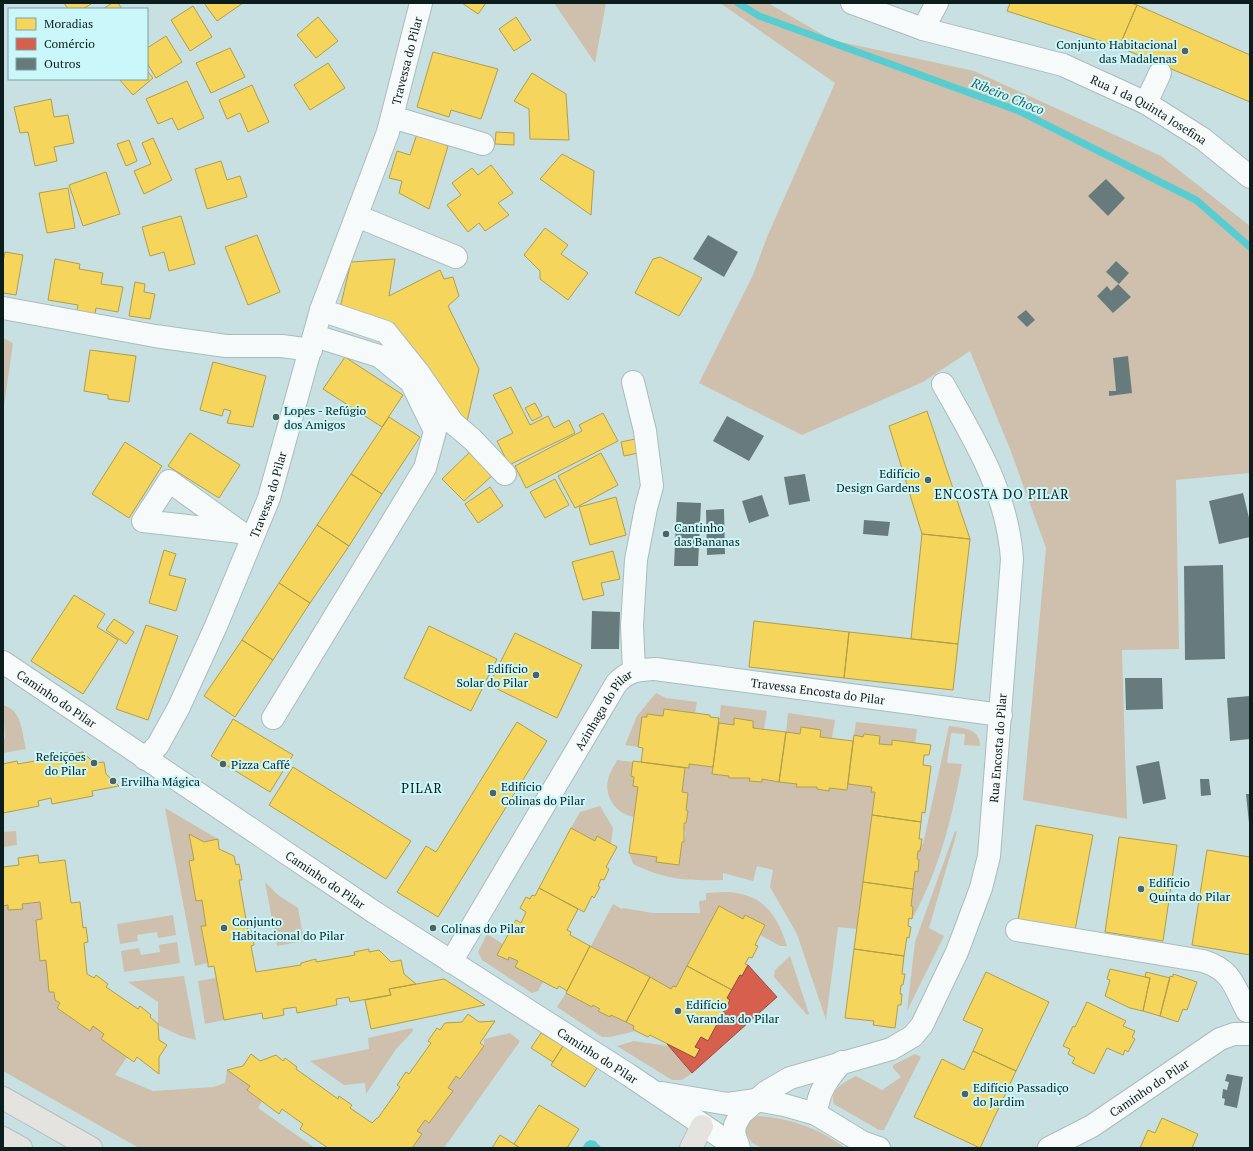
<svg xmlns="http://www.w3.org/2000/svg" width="1253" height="1151" font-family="'PT Serif',serif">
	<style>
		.green { fill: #cec0ad }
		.water { fill: #57ccd1 }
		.homes { fill: #f6d55c; stroke: #b09e49 }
		.shops { fill: #d6604d; stroke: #994c3f }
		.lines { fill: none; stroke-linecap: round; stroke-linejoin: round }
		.stream { stroke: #57ccd1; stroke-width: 7 }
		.building { fill: #677b7d }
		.minor-casing { stroke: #a9bcbd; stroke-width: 24 }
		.major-casing { stroke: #b2bebf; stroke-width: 24 }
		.minor { stroke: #f7fafb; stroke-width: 22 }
		.major { stroke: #e4e3df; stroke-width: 22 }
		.poi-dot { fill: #4e6163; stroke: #caf7f9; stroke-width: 1.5 }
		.labels { text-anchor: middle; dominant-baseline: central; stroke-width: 4; stroke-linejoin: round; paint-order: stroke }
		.poi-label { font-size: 12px; fill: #0c1d1e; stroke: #caf7f9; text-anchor: start }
		.street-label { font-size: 12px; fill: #0c1d1e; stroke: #caf7f9 }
		.water-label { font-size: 13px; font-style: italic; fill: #276164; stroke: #caf7f9 }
		.neighbourhood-label { font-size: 13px; letter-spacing: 1px; fill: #0c1d1e; stroke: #caf7f9 }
	</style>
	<rect width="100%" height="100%" fill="#c8e0e2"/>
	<path class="green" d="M 554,3 L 606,3 L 595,63 Z
		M 720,3 L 768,3 L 832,40 L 974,71 L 1161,156 L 1250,226 L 1250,473 L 1176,480 L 1179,649 L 1122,650 L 1127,819 L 1023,800 L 1046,548 L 1010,449 L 970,351 L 923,382 L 802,435 L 699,383 L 753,275 L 767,237 L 835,83 Z
		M 3,338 L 13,343 L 3,413 Z
		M 656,693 L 666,698 L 697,702 L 695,713 L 664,709 L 663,716 L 647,714 L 647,717 L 642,717 L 638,747 L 625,745 L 637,716 Z
		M 3,705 C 22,710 22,732 26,749 L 3,753 L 3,739 L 5,738 Z
		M 721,705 L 767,711 L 764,729 L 753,728 L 753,721 L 734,719 L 734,725 L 719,723 Z
		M 788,713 L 835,720 L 832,738 L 820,737 L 821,730 L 801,727 L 800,734 L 786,732 Z
		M 856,722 L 917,729 L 915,743 L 892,740 L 892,745 L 879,744 L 880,736 L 864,734 L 863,737 L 854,735 Z
		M 949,726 C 963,728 980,728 980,746 L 964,745 L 965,734 L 951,733 L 947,763 L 962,764 C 952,818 939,871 912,919 L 913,907 L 911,906 L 915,871 L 918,872 L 919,860 L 917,859 L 918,851 L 920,851 L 921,844 L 923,844 Z
		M 617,760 L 633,762 L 631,776 L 634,777 L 633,786 L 638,787 L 634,817 C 617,814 604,798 608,780 C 609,773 614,767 617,760 Z
		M 689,764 L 713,767 L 712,774 L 729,776 L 729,778 L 750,778 L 750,781 L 762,782 L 762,779 L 797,784 L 797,787 L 817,787 L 817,789 L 829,791 L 829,788 L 846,790 L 848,784 L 872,787 L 871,791 L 875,792 L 857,929 L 838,927 L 826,1020 L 797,934 L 770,887 L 773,870 L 757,866 L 753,881 L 723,873 L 723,880 C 687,881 666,880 633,864 L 629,853 L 657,857 L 656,862 L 682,842 L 684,842 L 686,832 L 683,831 L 688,811 L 686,810 L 688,793 L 682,792 L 685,768 L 689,768 Z
		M 600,806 L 613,828 L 611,844 L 598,837 L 595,841 L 571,828 L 580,812 Z
		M 165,808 L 218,839 L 204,842 L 190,835 L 194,860 L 189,861 L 196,901 L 202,900 L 206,926 L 201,927 L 208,963 L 195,966 Z
		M 16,831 L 17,845 L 3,847 L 3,832 Z
		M 955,831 L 957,832 L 929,928 L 944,936 L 907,1011 L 915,942 Z
		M 265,882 L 278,895 L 298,908 L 304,941 L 277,946 Z
		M 724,892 C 762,893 776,912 787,946 L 780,946 L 760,935 L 765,925 L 745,915 L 743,919 L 719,907 L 676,987 L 673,986 L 671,989 L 591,946 L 613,904 L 622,909 L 623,908 L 653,913 L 700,913 L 699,901 L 706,900 L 706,893 Z
		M 40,902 L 42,919 L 36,920 L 40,960 L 46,960 L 55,1000 L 60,1003 L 57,1008 L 90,1031 L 93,1026 L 104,1034 L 101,1039 L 127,1057 L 115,1075 L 153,1091 L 213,1087 L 225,1083 L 227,1070 L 250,1086 L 247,1090 L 262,1101 L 258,1108 L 315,1148 L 139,1148 L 3,1071 L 3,906 L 8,905 L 9,910 L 23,909 L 22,904 Z
		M 173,915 L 176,935 L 158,938 L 157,932 L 137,935 L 138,941 L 120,944 L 117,924 Z
		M 487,934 L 503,944 L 498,955 L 507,960 L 509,957 L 518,961 L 515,967 L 543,982 L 538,991 L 532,993 L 482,960 L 478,952 Z
		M 177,942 L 180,963 L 124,972 L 121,951 L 139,948 L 141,955 L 160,952 L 159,945 Z
		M 790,956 L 809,1014 L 807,1015 L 774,977 L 775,970 Z
		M 184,976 L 196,1040 L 181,1036 L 158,1025 L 158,1002 L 128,982 Z
		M 216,978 L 224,1020 L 205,1024 L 198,981 Z
		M 566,993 L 592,1007 L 593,1005 L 600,1009 L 599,1011 L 610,1017 L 611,1015 L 634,1026 L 636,1031 L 610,1037 L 602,1037 L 557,1007 Z
		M 412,1028 L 413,1031 L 396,1049 L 366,1094 L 365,1083 L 344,1085 L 310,1061 L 369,1049 L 368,1038 Z
		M 510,1033 L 520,1041 L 444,1148 L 412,1148 L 421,1134 L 417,1131 L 425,1120 L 429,1123 L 453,1091 L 448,1088 L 456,1076 L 461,1079 L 484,1046 L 484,1039 Z
		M 634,1041 L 668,1046 L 692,1073 L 682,1080 L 672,1080 L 617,1046 Z
		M 915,1054 L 921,1057 L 884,1130 L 879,1130 L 834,1104 C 829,1089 845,1082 856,1076 L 882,1090 L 901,1077 L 893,1068 L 893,1065 Z
		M 759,1116 C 790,1118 821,1129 845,1148 L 762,1148 L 752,1143 L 746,1133 C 746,1124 750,1118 759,1116 Z"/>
	<path class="water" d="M 590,1140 L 595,1141 L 602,1148 L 582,1148 L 586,1142 Z"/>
	<path class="homes" d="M 64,3 L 91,3 L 91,4 L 83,9 L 68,9 Z
		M 112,3 L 118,3 L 122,9 L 103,9 Z
		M 204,3 L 243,3 L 217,21 Z
		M 462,3 L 486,3 L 478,14 Z
		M 1010,3 L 1131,3 L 1137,5 L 1119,47 L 1007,11 Z
		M 1137,5 L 1250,55 L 1250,102 L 1119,47 Z
		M 193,6 L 212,37 L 190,51 L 171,20 Z
		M 318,17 L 338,41 L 316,58 L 297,35 Z
		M 516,17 L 531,40 L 514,51 L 499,29 Z
		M 166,36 L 182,62 L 156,78 L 147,63 L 147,48 Z
		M 230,48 L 245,77 L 211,93 L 196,63 Z
		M 433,52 L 498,69 L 481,119 L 451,110 L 449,117 L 417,107 Z
		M 328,63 L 345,88 L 310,110 L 294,85 Z
		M 147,71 L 153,78 L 133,95 L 119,79 L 147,79 Z
		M 532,73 L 566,94 L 569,140 L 530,139 L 529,109 L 514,101 Z
		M 187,81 L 204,118 L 178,130 L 172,118 L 158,124 L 146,99 Z
		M 252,85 L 269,122 L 248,132 L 240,113 L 227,119 L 219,100 Z
		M 51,99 L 54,117 L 68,115 L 74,143 L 54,147 L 57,161 L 35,166 L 28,132 L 20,133 L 14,107 Z
		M 496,132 L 514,133 L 514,145 L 495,144 Z
		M 417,134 L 448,146 L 429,209 L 399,193 L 402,181 L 389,178 L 397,151 L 410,155 Z
		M 153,138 L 172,180 L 144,194 L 134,171 L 151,164 L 142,143 Z
		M 129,140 L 137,161 L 126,166 L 117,144 Z
		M 562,154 L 594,171 L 591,215 L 540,179 Z
		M 221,161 L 227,180 L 240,176 L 247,197 L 207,209 L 195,169 Z
		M 491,165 L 513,193 L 498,203 L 509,215 L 485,231 L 479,223 L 468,232 L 447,205 L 461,195 L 452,183 L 472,168 L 478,175 Z
		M 106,172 L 120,214 L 83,226 L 69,185 Z
		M 68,188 L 75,228 L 47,233 L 39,193 Z
		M 181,216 L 195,264 L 169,271 L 164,252 L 150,256 L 142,227 Z
		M 545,228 L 568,245 L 561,254 L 588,273 L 568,300 L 540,279 L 540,271 L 524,255 Z
		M 257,235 L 280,292 L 248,305 L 225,247 Z
		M 5,252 L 23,255 L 16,295 L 3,293 L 3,257 L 4,258 Z
		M 660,257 L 702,278 L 679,316 L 635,293 L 653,259 Z
		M 55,259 L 80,264 L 79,269 L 103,273 L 101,284 L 123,287 L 118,312 L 96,308 L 94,319 L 76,316 L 78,305 L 48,300 Z
		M 395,259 L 389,296 L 440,270 L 444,279 L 453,277 L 459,296 L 448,306 L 479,369 L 466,426 L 389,323 L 340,308 L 351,262 Z
		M 135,282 L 145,284 L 144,292 L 155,294 L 150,319 L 129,316 Z
		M 90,350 L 136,356 L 129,402 L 108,399 L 108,395 L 84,391 Z
		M 345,357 L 403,395 L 382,427 L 323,389 Z
		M 213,362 L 266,376 L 253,427 L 227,423 L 231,411 L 224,409 L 222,416 L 200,410 Z
		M 511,387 L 530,425 L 548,416 L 554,428 L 569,420 L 575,433 L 509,465 L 497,441 L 513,433 L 493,395 Z
		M 535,403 L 542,416 L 532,421 L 525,408 Z
		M 927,411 L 970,539 L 922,534 L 889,426 Z
		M 603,413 L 618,441 L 526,488 L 515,466 L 582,431 L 579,425 Z
		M 389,417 L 420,437 L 382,494 L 351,474 Z
		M 190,433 L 240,465 L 219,498 L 168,466 Z
		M 635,439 L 638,453 L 624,456 L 621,442 Z
		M 125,442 L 162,466 L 129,518 L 92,494 Z
		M 472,450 L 494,474 L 464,501 L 442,479 Z
		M 601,453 L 618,485 L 575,508 L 558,476 Z
		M 351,474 L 382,494 L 349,546 L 317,525 Z
		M 555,479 L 569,505 L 545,518 L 530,492 Z
		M 490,487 L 503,506 L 478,523 L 465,504 Z
		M 616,497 L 626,535 L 590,545 L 579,507 Z
		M 317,525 L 349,546 L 310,603 L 279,583 Z
		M 922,534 L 970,539 L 958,644 L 911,639 Z
		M 164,550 L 176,554 L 169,575 L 186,579 L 176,611 L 149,603 Z
		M 613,551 L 620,579 L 601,583 L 604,595 L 583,600 L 572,562 Z
		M 279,583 L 310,603 L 273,660 L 242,640 Z
		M 74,595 L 105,614 L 97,627 L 118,640 L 83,694 L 31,661 Z
		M 114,619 L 134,632 L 126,644 L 106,630 Z
		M 754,621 L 849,632 L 844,678 L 749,667 Z
		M 146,625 L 178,636 L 148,720 L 116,709 Z
		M 429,626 L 497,659 L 471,711 L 404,678 Z
		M 849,632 L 958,644 L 953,690 L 844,678 Z
		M 515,633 L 582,665 L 557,718 L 489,685 Z
		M 242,640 L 273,660 L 235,717 L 204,696 Z
		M 664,709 L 710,715 L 710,717 L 719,718 L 713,767 L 689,764 L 689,768 L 641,762 L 643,748 L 638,747 L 642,717 L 647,717 L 647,714 L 663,716 Z
		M 734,718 L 753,721 L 753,728 L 786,732 L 779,782 L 762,779 L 762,782 L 749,781 L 750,778 L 729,778 L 729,776 L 712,774 L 719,723 L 734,725 Z
		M 233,719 L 293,755 L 270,792 L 211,756 Z
		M 517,722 L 547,741 L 438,917 L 397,892 L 426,846 L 436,852 Z
		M 801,727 L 821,730 L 820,737 L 853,741 L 847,790 L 829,788 L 829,791 L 817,789 L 817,787 L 796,787 L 797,784 L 779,782 L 786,732 L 800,734 Z
		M 864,734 L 880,736 L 879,744 L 892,745 L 892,740 L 931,745 L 929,755 L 924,755 L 923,765 L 931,766 L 925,813 L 922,812 L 921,822 L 872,815 L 875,792 L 871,792 L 872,787 L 848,784 L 854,735 L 863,737 Z
		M 71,752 L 72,754 L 83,752 L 94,763 L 104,762 L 106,774 L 119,786 L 92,791 L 93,796 L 52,804 L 51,798 L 38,801 L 39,806 L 3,813 L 3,764 L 17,761 L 18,764 L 57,757 L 56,754 Z
		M 633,761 L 685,768 L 682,792 L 688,793 L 686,810 L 688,811 L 686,823 L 684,823 L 684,842 L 682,842 L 679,865 L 656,862 L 657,857 L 629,853 L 638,787 L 633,786 L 634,777 L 631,776 Z
		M 293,767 L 411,841 L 386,879 L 269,805 Z
		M 872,815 L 921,822 L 919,839 L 922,839 L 920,851 L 918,851 L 917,859 L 919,860 L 918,872 L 915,871 L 913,889 L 863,882 Z
		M 1036,825 L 1093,835 L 1075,930 L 1018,920 Z
		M 571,828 L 595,841 L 597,836 L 617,847 L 606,867 L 609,869 L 604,880 L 601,879 L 598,886 L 600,887 L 594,898 L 592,896 L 584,912 L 539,888 Z
		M 189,834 L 204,842 L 218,839 L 219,849 L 234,856 L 236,865 L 239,864 L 242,880 L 239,880 L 248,931 L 251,930 L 254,945 L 251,946 L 256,972 L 301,965 L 301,963 L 316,959 L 316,962 L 355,955 L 354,952 L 369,949 L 369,952 L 379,950 L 391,962 L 401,960 L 404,974 L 416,984 L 389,989 L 391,995 L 350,1002 L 349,997 L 336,999 L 337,1005 L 297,1013 L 296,1007 L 283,1009 L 284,1015 L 263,1019 L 262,1013 L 224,1020 L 214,966 L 208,967 L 208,963 L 201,926 L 206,926 L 202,900 L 196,901 L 189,861 L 194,860 Z
		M 1119,837 L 1177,845 L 1163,941 L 1105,932 Z
		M 1207,850 L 1250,857 L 1250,955 L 1192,945 Z
		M 38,855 L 39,863 L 65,860 L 71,903 L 80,902 L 83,928 L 86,927 L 88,942 L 84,943 L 87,974 L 94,978 L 96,975 L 108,984 L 106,987 L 138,1009 L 140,1006 L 151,1015 L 150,1017 L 158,1024 L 159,1040 L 167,1045 L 159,1057 L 159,1074 L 137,1057 L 134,1062 L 101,1039 L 104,1034 L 93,1026 L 90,1031 L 57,1008 L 60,1003 L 55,1000 L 54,992 L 49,992 L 46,960 L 40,961 L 36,920 L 42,919 L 40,902 L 22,904 L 23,909 L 8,910 L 8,905 L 3,906 L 3,867 L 19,865 L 18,858 Z
		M 863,882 L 913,889 L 911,906 L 913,907 L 912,919 L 909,918 L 908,926 L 911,927 L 909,938 L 907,937 L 904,956 L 854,949 Z
		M 539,888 L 578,909 L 567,930 L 571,932 L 570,935 L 590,946 L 567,991 L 559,986 L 557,989 L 515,967 L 518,961 L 509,957 L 508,960 L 497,955 L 516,920 L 521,923 L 526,912 L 520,908 L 526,897 L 530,899 L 532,895 L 535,896 Z
		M 719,906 L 743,919 L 745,915 L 765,925 L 755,945 L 758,946 L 752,958 L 749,957 L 745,964 L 748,965 L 742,976 L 740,975 L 732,990 L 687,966 Z
		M 590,946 L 650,977 L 626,1022 L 611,1015 L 610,1017 L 598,1011 L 600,1009 L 593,1005 L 592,1007 L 566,993 Z
		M 854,949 L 904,956 L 902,974 L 905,974 L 903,985 L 901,985 L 900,994 L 902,994 L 901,1005 L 898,1005 L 895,1028 L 873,1025 L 874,1021 L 845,1018 Z
		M 687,966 L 732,990 L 727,998 L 730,1000 L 708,1041 L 701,1037 L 695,1047 L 700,1049 L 695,1058 L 650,1035 L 648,1037 L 636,1031 L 633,1029 L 634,1026 L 626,1022 L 650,977 L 671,989 L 673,986 L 676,987 Z
		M 1110,969 L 1150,978 L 1143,1011 L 1130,1008 L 1105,996 L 1110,980 L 1107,979 Z
		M 986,972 L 1049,1002 L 1016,1071 L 973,1051 L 983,1029 L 963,1020 Z
		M 1146,972 L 1170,978 L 1160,1016 L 1143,1011 L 1150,978 L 1145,977 Z
		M 1173,974 L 1197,982 L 1187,1010 L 1183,1009 L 1178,1022 L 1160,1016 L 1170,976 L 1173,977 Z
		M 444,979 L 485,1005 L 371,1029 L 365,1000 L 391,995 L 389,989 Z
		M 1087,1002 L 1126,1021 L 1123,1026 L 1135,1031 L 1132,1037 L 1135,1039 L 1128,1052 L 1125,1050 L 1123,1055 L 1107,1048 L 1094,1074 L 1072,1063 L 1075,1058 L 1068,1054 L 1070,1049 L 1063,1046 L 1073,1026 L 1075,1027 Z
		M 468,1014 L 479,1022 L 495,1021 L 480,1043 L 484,1046 L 460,1079 L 456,1076 L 448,1088 L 453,1091 L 429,1123 L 425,1120 L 417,1131 L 422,1134 L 412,1148 L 328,1148 L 300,1129 L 303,1124 L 282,1109 L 279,1114 L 247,1090 L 250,1086 L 227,1070 L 243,1066 L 251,1054 L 260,1061 L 276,1055 L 283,1061 L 285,1058 L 297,1067 L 296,1069 L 338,1099 L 339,1096 L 352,1105 L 350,1108 L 372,1123 L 377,1118 L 378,1118 L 400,1087 L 397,1085 L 406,1072 L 409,1074 L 431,1043 L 428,1041 L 437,1028 L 440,1030 L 445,1023 L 462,1022 Z
		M 541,1033 L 563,1046 L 553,1062 L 531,1048 Z
		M 563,1046 L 597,1068 L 585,1087 L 551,1065 Z
		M 973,1051 L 1016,1071 L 980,1148 L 914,1117 L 942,1059 L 964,1070 Z
		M 539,1105 L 579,1129 L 567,1148 L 520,1148 L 514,1144 Z
		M 1162,1118 L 1198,1134 L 1192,1148 L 1140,1148 L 1148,1130 L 1155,1133 Z
		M 500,1135 L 514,1144 L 520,1148 L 492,1148 Z"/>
	<path class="shops" d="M 748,965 L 777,997 L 692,1073 L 667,1044 L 695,1058 L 700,1049 L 695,1047 L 701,1037 L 708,1041 L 730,1000 L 727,998 L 740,975 L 742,976 Z"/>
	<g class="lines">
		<path class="stream" d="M 738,3 L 759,16 L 1019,111 L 1196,200 L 1250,247"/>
	</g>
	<path class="building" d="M 1106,179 L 1125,198 L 1108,216 L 1088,196 Z
		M 708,235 L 738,252 L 724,277 L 693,259 Z
		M 1116,261 L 1129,273 L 1119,284 L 1106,272 Z
		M 1118,284 L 1131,297 L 1113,313 L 1097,296 L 1107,286 L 1111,291 Z
		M 1026,310 L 1035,320 L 1027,327 L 1017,317 Z
		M 1128,356 L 1132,393 L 1109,396 L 1109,391 L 1116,391 L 1113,358 Z
		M 727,416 L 764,436 L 749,461 L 713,441 Z
		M 805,474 L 810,501 L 789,505 L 784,477 Z
		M 1243,493 L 1250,522 L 1250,537 L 1219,544 L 1209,501 Z
		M 762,495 L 769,516 L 749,523 L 742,501 Z
		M 677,502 L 701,503 L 698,566 L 674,566 Z
		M 724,509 L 725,554 L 707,555 L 706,510 Z
		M 864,520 L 890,522 L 888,536 L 863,534 Z
		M 1223,565 L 1225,659 L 1185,660 L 1184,566 Z
		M 592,611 L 620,612 L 619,649 L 591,649 Z
		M 1125,678 L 1162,678 L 1163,709 L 1126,710 Z
		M 1250,696 L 1250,739 L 1230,741 L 1227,698 Z
		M 1159,761 L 1166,799 L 1143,804 L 1136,766 Z
		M 1200,779 L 1209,779 L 1211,795 L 1201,796 Z
		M 1246,794 L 1250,794 L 1250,823 L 1249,823 Z
		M 1227,1074 L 1243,1077 L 1237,1108 L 1224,1105 L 1225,1099 L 1222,1098 L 1223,1089 L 1227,1090 L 1229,1082 L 1225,1081 Z"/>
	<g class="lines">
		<defs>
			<g id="minor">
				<path id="s1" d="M 852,3 L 923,29 L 1063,65 L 1146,103 L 1203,139 L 1250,177"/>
				<path d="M 923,29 L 937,3"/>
				<path d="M 1146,103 L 1160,73"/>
				<path d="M 392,117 L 483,144"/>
				<path d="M 357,216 L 456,257"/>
				<path d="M 3,308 L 155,336 L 226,346 L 282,346 L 311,350"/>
				<path d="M 321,310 L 386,332 L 418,372 L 453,423 L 472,439 L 505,474"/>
				<path d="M 633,382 L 645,431 L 652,486 L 646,508 L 636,560 L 632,626 L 634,670"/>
				<path d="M 240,532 L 169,481 L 143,521 L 240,532 L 252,538"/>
				<path id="s2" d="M 3,662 L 374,912 L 629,1075 L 737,1148"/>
				<path d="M 273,718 L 425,468 L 435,431 L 411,382 L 379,356 L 315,336"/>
				<path id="s3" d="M 145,759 L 158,745 L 179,707 L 216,626 L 269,498 L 321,310 L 388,132 L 421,3"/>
				<path d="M 1017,930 L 1203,961 C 1232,970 1234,986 1247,1011"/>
				<path id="s4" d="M 451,962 L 616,684 C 628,670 639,670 655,669 L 1001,715"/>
				<path d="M 662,1093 L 728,1104 L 756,1100 L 784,1105 L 816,1114 L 862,1142 L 879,1148"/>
				<path d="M 816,1114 C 818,1091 828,1078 842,1062"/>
				<path id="s5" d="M 739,1148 L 734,1133 L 735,1125 L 741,1114 L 766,1092 L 790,1078 L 891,1049 L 913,1036 L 922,1025 L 957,952 L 981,888 L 989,856 L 1012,559 C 1007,491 975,441 943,384"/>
				<path id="s6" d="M 1049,1148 L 1092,1126 L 1220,1039 L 1234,1034 L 1250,1034"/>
			</g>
			<path id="major" d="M 3,1098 L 91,1148
				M 3,1138 L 21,1148
				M 691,1148 L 702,1126"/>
		</defs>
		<use href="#minor" class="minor-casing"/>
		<use href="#major" class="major-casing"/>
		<use href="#minor" class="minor"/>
		<use href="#major" class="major"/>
	</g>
	<g class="poi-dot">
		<circle cx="1185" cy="51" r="4"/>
		<circle cx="276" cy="417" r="4"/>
		<circle cx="928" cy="480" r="4"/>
		<circle cx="666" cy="534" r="4"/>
		<circle cx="536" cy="675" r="4"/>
		<circle cx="94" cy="763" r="4"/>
		<circle cx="223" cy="764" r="4"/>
		<circle cx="113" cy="781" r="4"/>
		<circle cx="493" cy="793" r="4"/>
		<circle cx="1141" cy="889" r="4"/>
		<circle cx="224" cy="928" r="4"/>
		<circle cx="433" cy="928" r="4"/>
		<circle cx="678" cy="1011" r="4"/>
		<circle cx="965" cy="1094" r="4"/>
	</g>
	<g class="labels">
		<g class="poi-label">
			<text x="1177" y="44" text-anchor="end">Conjunto Habitacional<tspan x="1177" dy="14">das Madalenas</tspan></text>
			<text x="284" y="410">Lopes - Refúgio<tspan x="284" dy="14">dos Amigos</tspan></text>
			<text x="920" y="473" text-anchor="end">Edifício<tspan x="920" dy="14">Design Gardens</tspan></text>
			<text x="674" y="527">Cantinho<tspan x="674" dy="14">das Bananas</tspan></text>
			<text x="528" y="668" text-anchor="end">Edifício<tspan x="528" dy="14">Solar do Pilar</tspan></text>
			<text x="86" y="756" text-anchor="end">Refeições<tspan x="86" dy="14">do Pilar</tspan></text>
			<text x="231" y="764">Pizza Caffé</text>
			<text x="121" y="781">Ervilha Mágica</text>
			<text x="501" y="786">Edifício<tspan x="501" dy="14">Colinas do Pilar</tspan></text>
			<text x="1149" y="882">Edifício<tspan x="1149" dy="14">Quinta do Pilar</tspan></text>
			<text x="232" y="921">Conjunto<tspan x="232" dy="14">Habitacional do Pilar</tspan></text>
			<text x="441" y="928">Colinas do Pilar</text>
			<text x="686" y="1004">Edifício<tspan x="686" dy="14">Varandas do Pilar</tspan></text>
			<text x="973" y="1087">Edifício Passadiço<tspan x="973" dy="14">do Jardim</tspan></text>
		</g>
		<g class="street-label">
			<text stroke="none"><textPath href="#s3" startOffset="749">Travessa do Pilar</textPath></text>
			<text stroke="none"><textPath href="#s1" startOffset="317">Rua 1 da Quinta Josefina</textPath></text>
			<text stroke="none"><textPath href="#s3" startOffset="293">Travessa do Pilar</textPath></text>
			<text stroke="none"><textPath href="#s4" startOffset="531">Travessa Encosta do Pilar</textPath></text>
			<text stroke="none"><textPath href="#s2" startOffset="65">Caminho do Pilar</textPath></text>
			<text stroke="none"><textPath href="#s4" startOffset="295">Azinhaga do Pilar</textPath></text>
			<text stroke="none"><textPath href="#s5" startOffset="533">Rua Encosta do Pilar</textPath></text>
			<text stroke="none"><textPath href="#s2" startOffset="389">Caminho do Pilar</textPath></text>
			<text stroke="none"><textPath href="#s2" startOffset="713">Caminho do Pilar</textPath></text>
			<text stroke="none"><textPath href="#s6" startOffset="117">Caminho do Pilar</textPath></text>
		</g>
		<g class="water-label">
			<text transform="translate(1008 96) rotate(22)">Ribeiro Choco</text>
		</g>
		<g class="neighbourhood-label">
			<text x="1002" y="494">ENCOSTA DO PILAR</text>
			<text x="422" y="788">PILAR</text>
		</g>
	</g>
	<rect width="1253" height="1151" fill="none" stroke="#0c1d1e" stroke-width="8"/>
	<rect x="8" y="8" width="140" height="72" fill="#caf7f9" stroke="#7ea0a1"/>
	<rect x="16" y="18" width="20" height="12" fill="#f6d55c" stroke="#7ea0a1"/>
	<text x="44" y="28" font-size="12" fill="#0c1d1e">Moradias</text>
	<rect x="16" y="38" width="20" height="12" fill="#d6604d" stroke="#7ea0a1"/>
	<text x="44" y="48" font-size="12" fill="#0c1d1e">Comércio</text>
	<rect x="16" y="58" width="20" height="12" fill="#677b7d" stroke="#7ea0a1"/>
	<text x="44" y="68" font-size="12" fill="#0c1d1e">Outros</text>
</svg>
